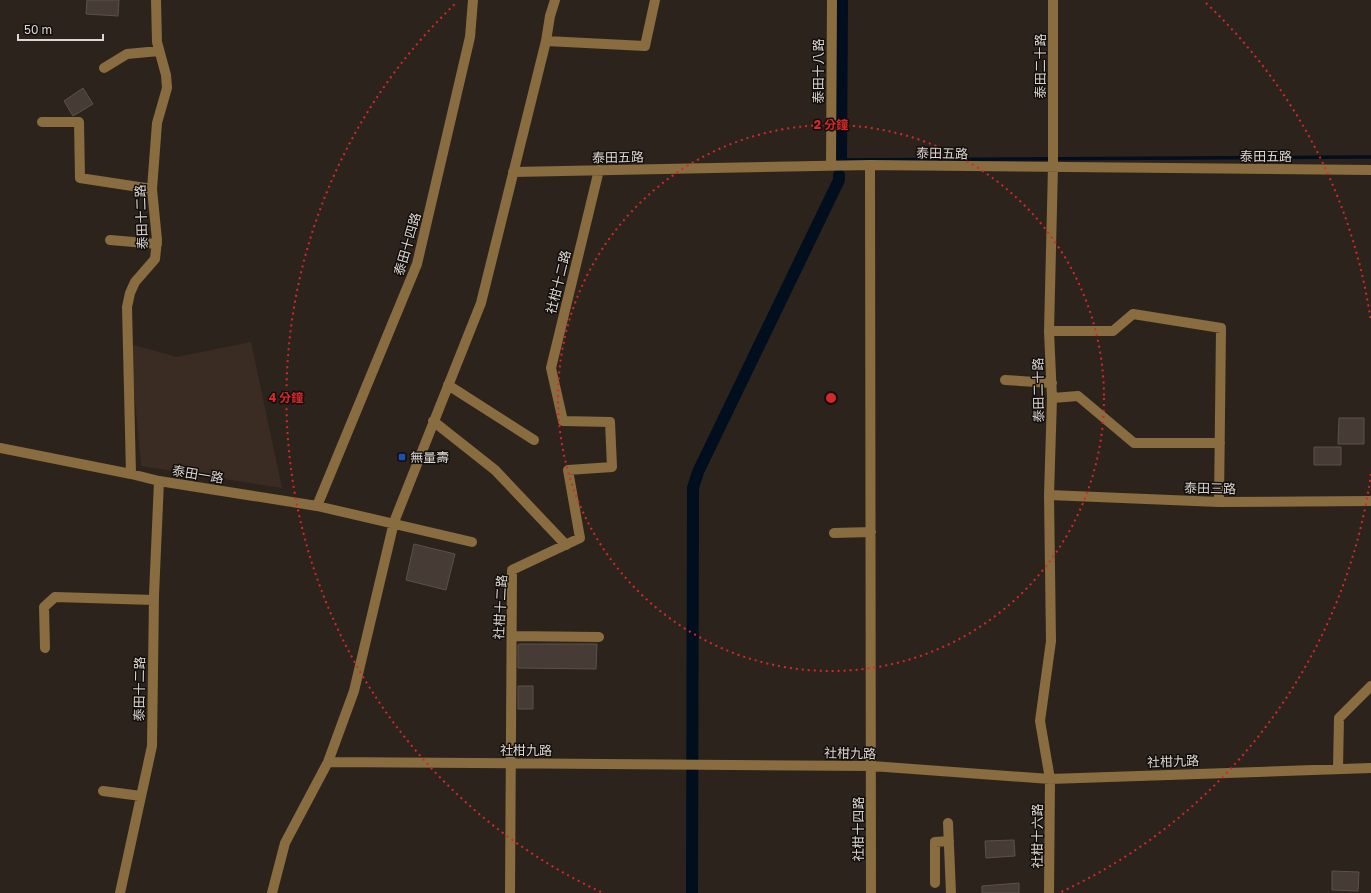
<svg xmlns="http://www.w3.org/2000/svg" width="1371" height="893" font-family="'Golos Text','Noto Sans TC',sans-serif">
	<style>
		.built { fill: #3a2c23 }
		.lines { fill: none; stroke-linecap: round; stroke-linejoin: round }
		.stream { stroke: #000e1d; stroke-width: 3.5 }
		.canal { stroke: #000e1d; stroke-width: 12 }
		.building { fill: #463c35; stroke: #5c514a }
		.minor { stroke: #896c3f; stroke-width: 10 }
		.ring { fill: none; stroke: #d62828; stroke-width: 2; stroke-dasharray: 2 4 }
		.transit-dot { fill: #1a4fb4; stroke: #120e0b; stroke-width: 1.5 }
		.labels { text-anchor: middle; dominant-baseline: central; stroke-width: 3; stroke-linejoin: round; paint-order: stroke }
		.street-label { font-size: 13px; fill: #ddd7d3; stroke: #120e0b }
		.poi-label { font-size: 13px; fill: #ddd7d3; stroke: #120e0b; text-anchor: start }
		.centre { fill: #d62828; stroke: #120e0b; stroke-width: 2 }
		.ring-label { font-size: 12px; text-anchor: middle; font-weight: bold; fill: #d62828; stroke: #120e0b; stroke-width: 3; stroke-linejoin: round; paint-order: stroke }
	</style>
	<rect width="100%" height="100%" fill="#2d231d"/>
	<path class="built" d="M 251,342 L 282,488 L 141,466 L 130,344 L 177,357 Z"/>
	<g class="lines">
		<path class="stream" d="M 841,160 L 1371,157"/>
		<path class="canal" d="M 841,161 L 842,0
			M 692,893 L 693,488 L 698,472 L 839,180 L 839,175"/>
	</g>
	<path class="building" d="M 87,0 L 119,0 L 118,16 L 86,14 Z
		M 83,88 L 93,104 L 73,116 L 64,101 Z
		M 1339,418 L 1364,418 L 1364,444 L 1338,444 Z
		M 1314,447 L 1341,447 L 1341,465 L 1314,465 Z
		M 414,544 L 455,554 L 446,590 L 406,580 Z
		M 520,644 L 597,644 L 596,669 L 518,668 L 518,645 Z
		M 518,686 L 533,686 L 533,709 L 518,709 Z
		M 1014,840 L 1015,856 L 986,858 L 985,841 Z
		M 1332,871 L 1359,872 L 1358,891 L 1332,890 Z
		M 1019,883 L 1019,893 L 982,893 L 982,886 Z"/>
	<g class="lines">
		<path class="minor" d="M 546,41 L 645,46 L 655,0
			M 104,68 L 127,54 L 159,51
			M 42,122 L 79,122 L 80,178 L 152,189
			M 870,165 L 871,893
			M 831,166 L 832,0
			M 513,172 L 870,165 L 1371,170
			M 110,240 L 157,244
			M 1049,331 L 1113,331 L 1133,314 L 1221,328 L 1219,502
			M 1005,380 L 1052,383
			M 448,385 L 534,440
			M 1052,398 L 1078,396 L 1134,443 L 1220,443
			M 433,421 L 495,470 L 566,545
			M 0,448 L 131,474 L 159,481 L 317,506 L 472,542
			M 131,474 L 127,307 L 130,293 L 135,282 L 155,259 L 157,240 L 152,189 L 157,123 L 167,88 L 166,75 L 157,42 L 156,0
			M 1049,495 L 1219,502 L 1371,501
			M 317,506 L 417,264 L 470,37 L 473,0
			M 834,533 L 871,532
			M 512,636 L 599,637
			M 45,648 L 44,607 L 55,597 L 154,600
			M 328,762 L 872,766 L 1050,779 L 1371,768
			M 1338,768 L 1339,718 L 1371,686
			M 103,791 L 141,796
			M 948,823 L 951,893
			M 935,883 L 935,842 L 949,841
			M 120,893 L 152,746 L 154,595 L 159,481
			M 272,893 L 285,843 L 328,762 L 354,691 L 394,522 L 481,303 L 546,41 L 550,16 L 555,0
			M 510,893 L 512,570 L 580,538 L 568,470 L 612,467 L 610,422 L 563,421 L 551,368 L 599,170
			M 1049,893 L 1050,779 L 1040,721 L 1051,641 L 1049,495 L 1052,398 L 1049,331 L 1053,167 L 1053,0"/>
	</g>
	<g class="ring">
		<circle cx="831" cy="398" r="273"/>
		<path d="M1371 474A545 545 0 0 1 1061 892M601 892A545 545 0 0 1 456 3M1206 3A545 545 0 0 1 1371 322"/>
	</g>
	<rect class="transit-dot" x="398" y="453" width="8" height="8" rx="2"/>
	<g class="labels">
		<g class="street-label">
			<text transform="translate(1040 66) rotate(-90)">泰田二十路</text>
			<text transform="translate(818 71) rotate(-90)">泰田十八路</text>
			<text transform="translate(942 153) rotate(1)">泰田五路</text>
			<text x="1266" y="156">泰田五路</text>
			<text transform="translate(618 157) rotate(-1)">泰田五路</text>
			<text transform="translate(141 217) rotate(-92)">泰田十二路</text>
			<text transform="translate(407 244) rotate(-74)">泰田十四路</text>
			<text transform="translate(558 282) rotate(-76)">社柑十二路</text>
			<text transform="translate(1038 390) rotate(-91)">泰田二十路</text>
			<text transform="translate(198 474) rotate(9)">泰田一路</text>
			<text transform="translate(1210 488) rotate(1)">泰田三路</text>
			<text transform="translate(500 607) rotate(-87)">社柑十二路</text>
			<text transform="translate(139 689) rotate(-89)">泰田十二路</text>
			<text x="526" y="750">社柑九路</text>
			<text transform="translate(850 753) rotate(1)">社柑九路</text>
			<text transform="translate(1173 761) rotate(-2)">社柑九路</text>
			<text transform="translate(858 829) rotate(-90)">社柑十四路</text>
			<text transform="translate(1037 836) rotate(-90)">社柑十六路</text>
		</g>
		<g class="poi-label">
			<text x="410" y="457">無量壽</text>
		</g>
	</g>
	<circle cx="831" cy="398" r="6" class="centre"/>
	<g class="ring-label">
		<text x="831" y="129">2 分鐘</text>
		<text x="286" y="402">4 分鐘</text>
	</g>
	<path d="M18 34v6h85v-6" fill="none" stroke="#ddd7d3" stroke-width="2"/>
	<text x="24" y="34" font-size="12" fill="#ddd7d3" stroke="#120e0b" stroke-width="3" paint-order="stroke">50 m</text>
</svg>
